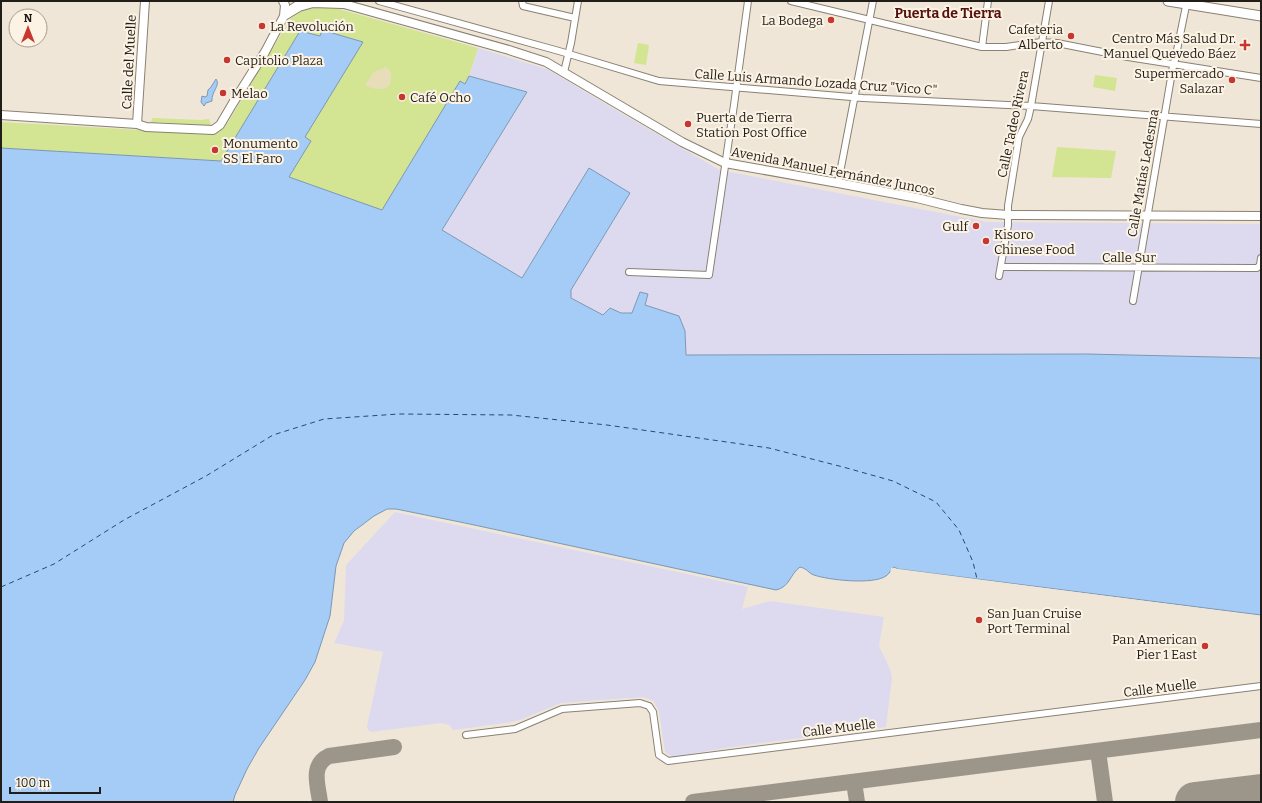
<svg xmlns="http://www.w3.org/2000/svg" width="1262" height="803" font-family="Bitter,serif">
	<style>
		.industrial { fill: #dddaf0 }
		.green { fill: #d3e492 }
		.sand { fill: #e7deb9 }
		.water { fill: #a4ccf6; stroke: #7d98b4 }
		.pier { fill: #efe6d7 }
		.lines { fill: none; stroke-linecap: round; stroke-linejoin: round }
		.ferry { stroke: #1d4c78; stroke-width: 1; stroke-dasharray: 5 4; stroke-linecap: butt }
		.taxiway { stroke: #9c968a; stroke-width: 16 }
		.runway { stroke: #9c968a; stroke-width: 40 }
		.street-casing { stroke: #898173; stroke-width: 8 }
		.secondary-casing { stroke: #898173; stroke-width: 10 }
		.primary-casing { stroke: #898173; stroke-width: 11 }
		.street { stroke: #fff; stroke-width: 6 }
		.secondary { stroke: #fff; stroke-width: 8 }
		.primary { stroke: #fff; stroke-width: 9 }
		.poi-dot { fill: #c5372f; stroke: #fcf3e4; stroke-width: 1.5 }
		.labels { text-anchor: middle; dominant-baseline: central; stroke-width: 4; stroke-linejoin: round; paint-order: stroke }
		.poi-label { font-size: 13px; fill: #211e19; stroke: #fcf3e4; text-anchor: start }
		.street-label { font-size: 13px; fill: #211e19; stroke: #fcf3e4 }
		.neighbourhood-label { font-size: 14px; font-weight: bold; fill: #56120e; stroke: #fcf3e4 }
	</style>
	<rect width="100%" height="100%" fill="#efe6d7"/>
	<path class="industrial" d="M 478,48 L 547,69 L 631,119 L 718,169 L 730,172 L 987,222 L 1261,224 L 1261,357 L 686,355 L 685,331 L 645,305 L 647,294 L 633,313 L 621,313 L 610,308 L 603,315 L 571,298 L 570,290 L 590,168 L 522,278 L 442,230 L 527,93 L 469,76 Z
		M 395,512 L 748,587 L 742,609 L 770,601 L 884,617 L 879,646 L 890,669 L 892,678 L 886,727 L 732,747 L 672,757 L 665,752 L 659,712 L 654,701 L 643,697 L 561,703 L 520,720 L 506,723 L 453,730 L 449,725 L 441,723 L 371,732 L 368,730 L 367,726 L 383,652 L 334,643 L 344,621 L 346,565 Z"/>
	<path class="green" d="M 324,6 L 339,9 L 478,48 L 469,76 L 465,84 L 460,82 L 382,210 L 289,177 L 311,141 L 305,138 L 322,30 L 320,36 L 237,137 L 221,161 L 1,148 L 1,122 L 211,134 L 216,133 L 225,127 L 291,18 C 301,9 311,7 324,6 Z
		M 638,43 L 649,45 L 646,65 L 634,63 Z
		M 1095,75 L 1117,78 L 1115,91 L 1093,87 Z
		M 152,118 L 201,120 L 209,119 L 211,126 L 158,122 L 155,124 L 151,124 Z
		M 1057,147 L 1116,151 L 1111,178 L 1052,177 Z"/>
	<path class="sand" d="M 386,67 L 390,70 C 391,74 392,80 390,84 C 385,92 371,89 365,85 L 374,72 Z"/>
	<path class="water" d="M 322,30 L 363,42 L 305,137 L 311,141 L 289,177 L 382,210 L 460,81 L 465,84 L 469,76 L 527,92 L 442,230 L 522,278 L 589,168 L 630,193 L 571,290 L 571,298 L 603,315 L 610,308 L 621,313 L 632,313 L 640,292 L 648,294 L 645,305 L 679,316 L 685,331 L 686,355 L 1086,354 L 1261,358 L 1261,615 L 898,569 L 894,567 C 891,570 889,574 886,576 C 873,585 828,580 814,575 C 808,573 808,569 800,567 C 790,574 790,587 776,590 L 465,523 L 396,509 L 387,509 L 374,516 L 354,531 L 344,543 L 336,566 L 330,616 L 315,662 L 305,680 L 259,748 L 247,769 L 235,795 L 233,802 L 1,802 L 1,148 L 221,161 L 300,31 L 320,36 Z
		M 216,79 C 221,85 211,92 212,101 L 206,103 L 204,106 L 201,102 L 202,96 L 205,97 L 207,96 L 208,90 L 211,87 Z"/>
	<path class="pier" d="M 891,568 L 1261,616 L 1261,617 L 898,571 L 894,569 L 890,576 Z"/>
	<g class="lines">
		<path class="ferry" d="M 1,587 L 54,564 L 124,520 L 206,476 L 273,435 L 324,419 L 399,414 L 511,415 L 607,425 L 769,448 L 843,467 L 893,481 L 936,502 L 959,530 L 973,562 L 977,579"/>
		<path class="taxiway" d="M 1098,751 L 1105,802
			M 854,782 L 857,802
			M 320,802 C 318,785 310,765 329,756 L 394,747
			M 693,802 L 1261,730"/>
		<path class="runway" d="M 1195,802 L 1261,794"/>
		<defs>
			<path id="street" d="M 379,1 L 559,51 L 659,81 L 863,98 L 1031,106 L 1261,124
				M 522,1 L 523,6 L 575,18
				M 791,1 L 982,47 L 1006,47 L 1041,42 L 1057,43 L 1128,57 L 1261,78
				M 290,9 L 302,1
				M 982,47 L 988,1
				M 564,72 L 571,43 L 578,1
				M 838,183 L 873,1
				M 1001,267 L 1254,268 L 1257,268 L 1260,265 L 1261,258
				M 629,272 L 709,275 L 734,105 L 748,1
				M 999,276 L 1008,225 L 1008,206 L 1019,137 L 1028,119 L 1031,106 L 1049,1
				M 1133,301 L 1173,66 L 1175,60 L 1187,1
				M 466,735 L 515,729 L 562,709 L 640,703 L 649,706 L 653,712 L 659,755 L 668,761 L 1261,686"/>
			<path id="secondary" d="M 283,1 L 285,5 L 284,16
				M 337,1 L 344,4 L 509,50 L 546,62 L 682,142 L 725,163 L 838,183 L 917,198 L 961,209 L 982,213 L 1008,215 L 1261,216
				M 1,115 L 137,124 L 146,127 L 213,130 L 220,125 L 233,103 L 265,52 L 284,16 L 299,7 L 313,3 L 342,4
				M 137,124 L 145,1"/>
			<path id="primary" d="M 1168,1 L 1261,16"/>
		</defs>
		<use href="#street" class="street-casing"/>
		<use href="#secondary" class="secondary-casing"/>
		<use href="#primary" class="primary-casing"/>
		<use href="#street" class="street"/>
		<use href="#secondary" class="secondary"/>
		<use href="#primary" class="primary"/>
	</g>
	<g class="poi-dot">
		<circle cx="831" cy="20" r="4"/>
		<circle cx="262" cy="26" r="4"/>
		<circle cx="1071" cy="36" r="4"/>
		<path d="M1243 39h4v4h4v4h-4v4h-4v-4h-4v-4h4z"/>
		<circle cx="227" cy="60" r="4"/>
		<circle cx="1232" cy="80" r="4"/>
		<circle cx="223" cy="93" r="4"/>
		<circle cx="402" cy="97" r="4"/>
		<circle cx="688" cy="124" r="4"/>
		<circle cx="215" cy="150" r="4"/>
		<circle cx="976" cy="226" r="4"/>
		<circle cx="986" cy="241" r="4"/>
		<circle cx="979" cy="620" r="4"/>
		<circle cx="1205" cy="646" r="4"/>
	</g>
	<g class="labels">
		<g class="poi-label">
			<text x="823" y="20" text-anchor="end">La Bodega</text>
			<text x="270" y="26">La Revolución</text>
			<text x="1063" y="29" text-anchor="end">Cafeteria<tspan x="1063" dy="15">Alberto</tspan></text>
			<text x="1236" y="38" text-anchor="end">Centro Más Salud Dr.<tspan x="1236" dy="15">Manuel Quevedo Báez</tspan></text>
			<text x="235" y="60">Capitolio Plaza</text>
			<text x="1224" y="73" text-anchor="end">Supermercado<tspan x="1224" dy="15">Salazar</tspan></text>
			<text x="231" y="93">Melao</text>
			<text x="410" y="97">Café Ocho</text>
			<text x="696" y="117">Puerta de Tierra<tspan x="696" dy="15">Station Post Office</tspan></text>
			<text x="223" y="143">Monumento<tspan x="223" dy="15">SS El Faro</tspan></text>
			<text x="968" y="226" text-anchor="end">Gulf</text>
			<text x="994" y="234">Kisoro<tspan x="994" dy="15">Chinese Food</tspan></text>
			<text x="987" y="613">San Juan Cruise<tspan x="987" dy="15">Port Terminal</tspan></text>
			<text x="1197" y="639" text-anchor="end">Pan American<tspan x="1197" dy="15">Pier 1 East</tspan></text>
		</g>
		<g class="street-label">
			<text transform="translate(129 62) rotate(-87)">Calle del Muelle</text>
			<text transform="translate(816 82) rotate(4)">Calle Luis Armando Lozada Cruz "Vico C"</text>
			<text transform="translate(1013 124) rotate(-78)">Calle Tadeo Rivera</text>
			<text transform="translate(833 171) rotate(11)">Avenida Manuel Fernández Juncos</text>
			<text transform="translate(1143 173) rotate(-80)">Calle Matías Ledesma</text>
			<text x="1129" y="257">Calle Sur</text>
			<text transform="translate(1160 688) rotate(-7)">Calle Muelle</text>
			<text transform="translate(839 728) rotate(-7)">Calle Muelle</text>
		</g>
		<g class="neighbourhood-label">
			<text x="948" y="13">Puerta de Tierra</text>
		</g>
	</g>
	<rect width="1262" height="803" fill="none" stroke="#211e19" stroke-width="4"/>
	<g transform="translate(28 28)"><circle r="19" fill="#fcf3e4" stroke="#a49e93"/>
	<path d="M0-3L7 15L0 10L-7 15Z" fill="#c5372f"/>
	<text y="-6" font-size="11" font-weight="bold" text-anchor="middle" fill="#211e19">N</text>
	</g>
	<path d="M10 787v6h90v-6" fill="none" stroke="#211e19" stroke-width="2"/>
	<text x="16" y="787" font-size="12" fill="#211e19" stroke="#fcf3e4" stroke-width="3" paint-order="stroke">100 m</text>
</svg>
